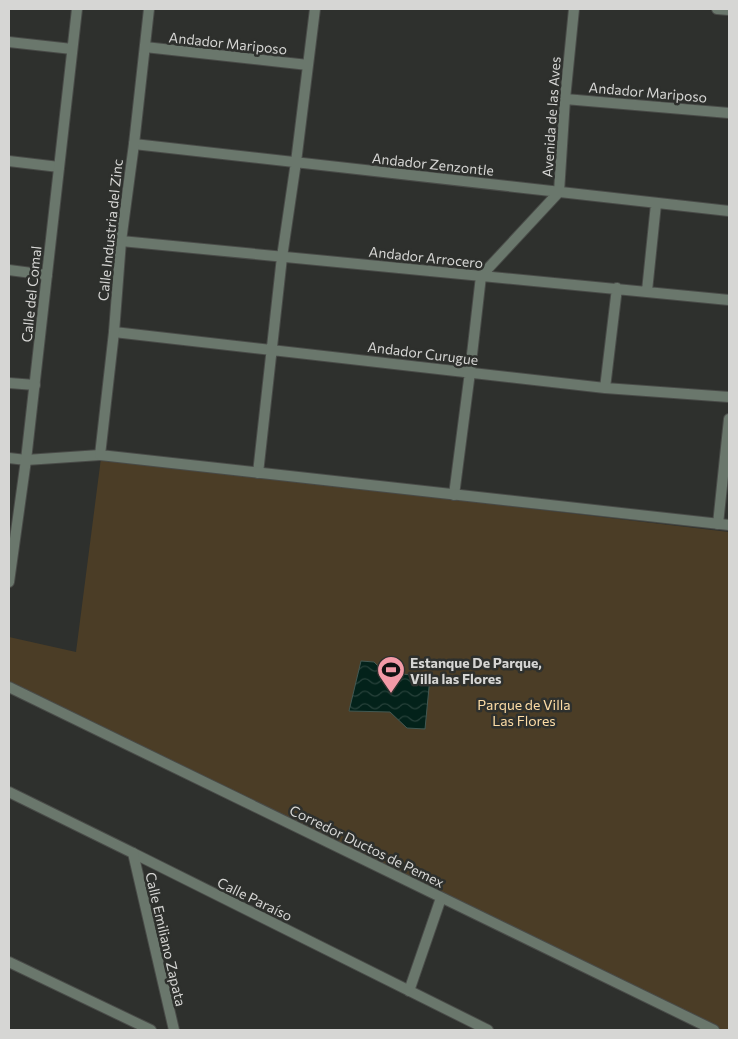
<svg xmlns="http://www.w3.org/2000/svg" width="738" height="1039" font-family="Commissioner,sans-serif">
	<style>
		.park { fill: #4b3d26 }
		.water { fill: url(#water-waves); stroke: #425852 }
		.lines { fill: none; stroke-linecap: round; stroke-linejoin: round }
		.pedestrian-casing { stroke: #494b48; stroke-width: 12 }
		.minor-casing { stroke: #494b48; stroke-width: 12 }
		.tertiary-casing { stroke: #494b48; stroke-width: 12 }
		.pedestrian { stroke: #6a776c; stroke-width: 10 }
		.minor { stroke: #6a776c; stroke-width: 10 }
		.tertiary { stroke: #6a776c; stroke-width: 10 }
		.labels { text-anchor: middle; dominant-baseline: central; stroke-width: 5; stroke-linejoin: round; paint-order: stroke }
		.street-label { font-size: 14px; fill: #d6d6d4; stroke: #2e302d }
		.poi-label { font-size: 14px; font-weight: bold; fill: #d6d6d4; stroke: #2e302d; text-anchor: start }
		.park-label { font-size: 14px; fill: #fddca5; stroke: #2e302d }
	</style>
	<defs>
		<pattern id="water-waves" width="16" height="10" patternUnits="userSpaceOnUse" patternTransform="scale(1.25)"><rect width="16" height="10" fill="#03221a"/><path d="M0 5q4-4 8 0t8 0" fill="none" stroke="#27413a"/></pattern>
	</defs>
	<rect width="100%" height="100%" fill="#2e302d"/>
	<path class="park" d="M 101,458 L 729,532 L 729,1030 L 714,1030 L 9,687 L 9,637 L 76,652 Z"/>
	<path class="water" d="M 361,661 L 374,662 L 384,672 L 430,677 L 425,729 L 407,728 L 390,712 L 349,711 Z"/>
	<g class="lines">
		<defs>
			<path id="pedestrian" d="M 26,460 L 100,455"/>
			<path id="minor" d="M 717,9 L 729,10
				M 145,47 L 308,65
				M 565,99 L 729,113
				M 134,144 L 729,211
				M 9,161 L 59,167
				M 121,241 L 729,300
				M 9,270 L 47,275
				M 647,291 L 656,204
				M 114,332 L 605,388 L 729,397
				M 9,383 L 35,385
				M 605,388 L 617,288
				M 9,458 L 26,460
				M 258,473 L 282,257 L 296,162 L 315,9
				M 454,495 L 470,372 L 481,276 L 559,192 L 565,99 L 574,9
				M 718,524 L 729,419
				M 9,687 L 714,1030
				M 133,853 L 488,1030
				M 9,962 L 151,1030
				M 409,991 L 441,898"/>
			<path id="tertiary" d="M 149,9 L 134,144 L 121,241 L 114,332 L 100,455 L 729,525
				M 9,42 L 72,49
				M 9,582 L 26,460 L 77,9
				M 9,792 L 133,853 L 174,1030"/>
		</defs>
		<use href="#pedestrian" class="pedestrian-casing"/>
		<use href="#minor" class="minor-casing"/>
		<use href="#tertiary" class="tertiary-casing"/>
		<use href="#pedestrian" class="pedestrian"/>
		<use href="#minor" class="minor"/>
		<use href="#tertiary" class="tertiary"/>
	</g>
	<defs>
		<symbol id="stadium-pin" viewBox="-11 -11 22 30"><path d="M0 17L-7.5 6A9.5 9.5 0 1 1 7.5 6Z" fill="#f39aa7" stroke="#2e302d"/><path d="M0-5a6.5 5 0 1 0 0 10a6.5 5 0 1 0 0-10ZM-3.5-1.8h7v3.6h-7Z" fill="#111"/></symbol>
	</defs>
	<g fill-rule="evenodd">
		<use href="#stadium-pin" x="375" y="654" width="32" height="43"/>
	</g>
	<g class="labels">
		<g class="street-label">
			<text transform="translate(228 43) rotate(6)">Andador Mariposo</text>
			<text transform="translate(648 92) rotate(5)">Andador Mariposo</text>
			<text transform="translate(551 117) rotate(-86)">Avenida de las Aves</text>
			<text transform="translate(433 164) rotate(6)">Andador Zenzontle</text>
			<text transform="translate(110 230) rotate(-84)">Calle Industria del Zinc</text>
			<text transform="translate(426 257) rotate(6)">Andador Arrocero</text>
			<text transform="translate(31 294) rotate(-84)">Calle del Comal</text>
			<text transform="translate(423 353) rotate(7)">Andador Curugue</text>
			<text transform="translate(367 846) rotate(26)">Corredor Ductos de Pemex</text>
			<text transform="translate(255 899) rotate(26)">Calle Paraíso</text>
			<text transform="translate(166 939) rotate(77)">Calle Emiliano Zapata</text>
		</g>
		<g class="poi-label">
			<text x="410" y="662">Estanque De Parque,<tspan x="410" dy="16">Villa las Flores</tspan></text>
		</g>
		<g class="park-label">
			<text x="524" y="704">Parque de Villa<tspan x="524" dy="16">Las Flores</tspan></text>
		</g>
	</g>
	<rect width="738" height="1039" fill="none" stroke="#d6d6d4" stroke-width="20"/>
</svg>
